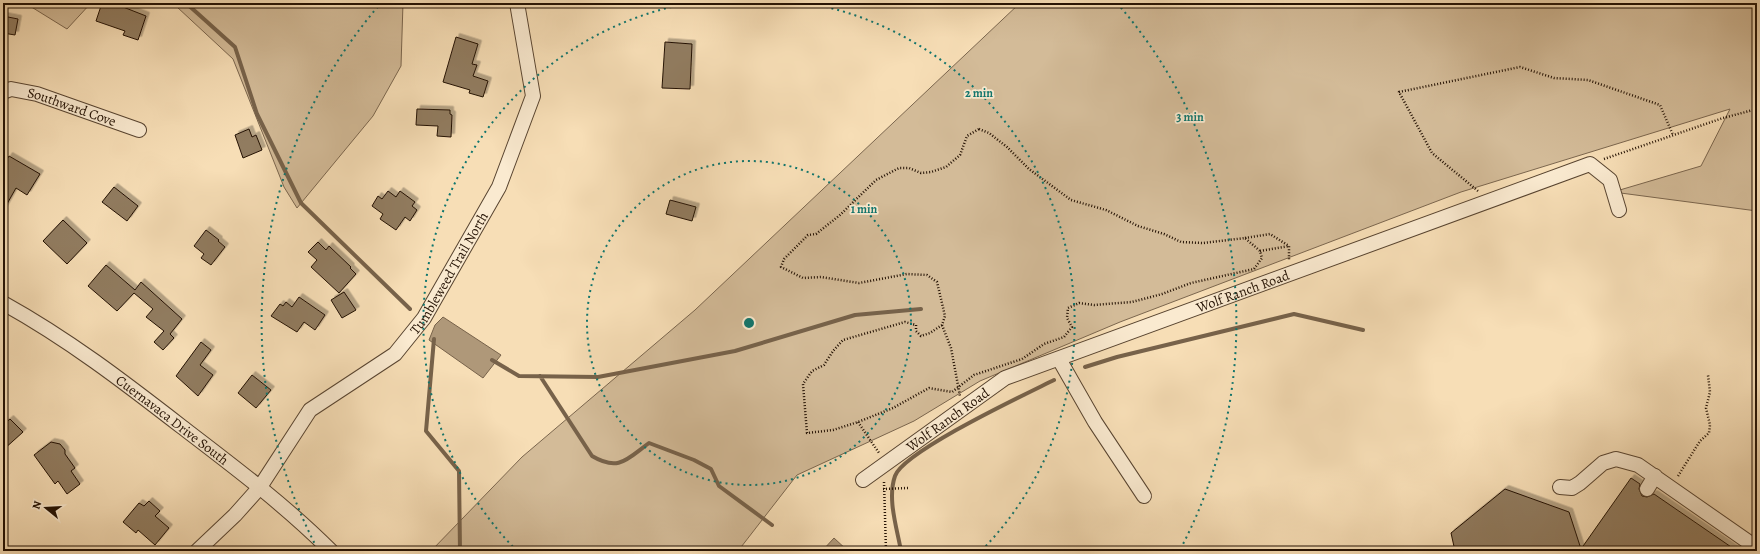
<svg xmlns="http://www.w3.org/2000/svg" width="1760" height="554" font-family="Alegreya,serif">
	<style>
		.green { fill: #d3bb98; stroke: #7b664e }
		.water { fill: #af9879; stroke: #77624a }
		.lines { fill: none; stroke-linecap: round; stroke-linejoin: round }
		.stream { stroke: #77624a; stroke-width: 4 }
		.building { fill: #917c60; stroke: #231103; filter: url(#shadow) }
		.minor-casing { stroke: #584430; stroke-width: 16 }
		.path { stroke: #231103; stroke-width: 2.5; stroke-dasharray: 1 2; stroke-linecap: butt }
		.minor { stroke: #faead0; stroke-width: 14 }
		.ring { fill: none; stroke: #0f766e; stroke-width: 2; stroke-dasharray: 2 4 }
		.labels { text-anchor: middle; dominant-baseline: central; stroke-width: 3.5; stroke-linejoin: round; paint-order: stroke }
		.street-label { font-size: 14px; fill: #231103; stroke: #faead0 }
		.centre { fill: #0f766e; stroke: #faead0; stroke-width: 2 }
		.ring-label { font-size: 12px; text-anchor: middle; font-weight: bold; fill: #0f766e; stroke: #faead0; stroke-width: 3.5; stroke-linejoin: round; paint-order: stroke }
	</style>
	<defs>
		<filter id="shadow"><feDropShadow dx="3.5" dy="-3.5" stdDeviation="0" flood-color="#0004"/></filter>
	</defs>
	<rect width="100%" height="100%" fill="#f7deb6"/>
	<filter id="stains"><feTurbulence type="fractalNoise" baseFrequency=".005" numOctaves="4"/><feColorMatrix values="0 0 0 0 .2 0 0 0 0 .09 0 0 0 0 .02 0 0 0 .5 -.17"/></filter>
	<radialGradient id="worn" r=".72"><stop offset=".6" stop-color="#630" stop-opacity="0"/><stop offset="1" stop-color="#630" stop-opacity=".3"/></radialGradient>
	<path class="green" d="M 25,3 L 91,3 L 67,29 Z
		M 166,3 L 403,3 L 401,66 L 373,116 L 297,208 L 284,187 L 233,59 L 177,7 Z
		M 1020,3 L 1757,3 L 1757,211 L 1613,192 L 1701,166 L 1730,109 L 1461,192 L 1120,322 L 980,381 L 914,421 L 797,475 L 738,551 L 431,551 L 522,457 L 695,310 Z"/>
	<path class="water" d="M 443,317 L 501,355 L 483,378 L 429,340 L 435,325 Z
		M 834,538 L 848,551 L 822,551 Z"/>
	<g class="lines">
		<path class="stream" d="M 186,3 L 235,47 L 257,114 L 301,203 L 410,309
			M 434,339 L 426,431 L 459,471 L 460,551
			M 492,360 L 519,376 L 598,377 L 735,351 L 855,315 L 921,309
			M 1085,367 L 1117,357 L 1294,314 L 1363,330
			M 540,376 L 592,456 C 619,472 627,459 649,443 L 694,460 L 711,469 L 719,486 L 772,525
			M 901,551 C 897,528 887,499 895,476 C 904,451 1026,394 1054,380"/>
	</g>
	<path class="building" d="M 102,3 L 113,3 L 146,16 L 138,40 L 123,35 L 125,31 L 96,21 Z
		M 3,16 L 18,19 L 15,35 L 3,33 Z
		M 456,37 L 478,44 L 472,64 L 477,65 L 473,76 L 488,81 L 483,97 L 469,93 L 470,90 L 443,82 Z
		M 665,42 L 692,44 L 690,89 L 662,88 Z
		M 417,109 L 450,110 L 450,114 L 452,115 L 451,137 L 437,136 L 438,126 L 416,125 Z
		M 249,129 L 252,137 L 256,135 L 262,150 L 243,158 L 235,135 Z
		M 9,156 L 40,174 L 27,195 L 16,188 L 3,211 L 3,166 Z
		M 114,187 L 138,206 L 127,221 L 102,202 Z
		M 388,191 L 396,197 L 400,191 L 415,202 L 412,206 L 417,210 L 410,221 L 405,217 L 396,230 L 380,219 L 383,214 L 372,206 L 378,196 L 382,199 Z
		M 670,200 L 696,207 L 692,221 L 666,214 Z
		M 63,220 L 87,243 L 67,264 L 43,241 Z
		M 206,230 L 219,240 L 218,241 L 225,247 L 211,265 L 201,258 L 204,254 L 194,246 Z
		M 318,242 L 326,250 L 329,246 L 351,267 L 350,268 L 356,274 L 339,293 L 311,267 L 317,260 L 308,252 Z
		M 106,265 L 135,290 L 141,282 L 182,319 L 170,334 L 174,338 L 163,350 L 154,342 L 164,331 L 146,317 L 153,309 L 134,293 L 117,311 L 88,286 Z
		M 344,292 L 356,310 L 342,318 L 331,300 Z
		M 299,297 L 325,315 L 315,330 L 304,322 L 297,332 L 271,316 L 280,304 L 283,306 L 286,302 L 292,307 Z
		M 201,342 L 211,350 L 200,365 L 213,375 L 198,396 L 176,376 Z
		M 252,375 L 271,390 L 256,408 L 238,393 Z
		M 10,419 L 23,432 L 3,450 L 3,425 Z
		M 51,442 L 60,444 L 65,450 L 65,454 L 75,468 L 71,471 L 80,484 L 67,494 L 58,481 L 55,484 L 34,455 Z
		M 1631,478 L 1640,484 L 1639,489 L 1642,496 L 1647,497 L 1654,494 L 1737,551 L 1455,551 L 1451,533 L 1505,489 L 1569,512 L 1581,549 Z
		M 149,501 L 160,511 L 155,516 L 169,528 L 155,545 L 138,530 L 136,533 L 123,522 L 139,503 L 144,506 Z"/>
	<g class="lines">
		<defs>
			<g id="minor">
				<path id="s1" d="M 3,92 L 11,89 L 37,94 L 139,130"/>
				<path id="s2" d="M 3,303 C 68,339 124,382 182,427 C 233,466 285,505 331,551"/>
				<path d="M 1059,359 L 1095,422 L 1144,496"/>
				<path id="s3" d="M 863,480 L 1005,378 L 1590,164 L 1610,180 L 1619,210"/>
				<path d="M 1560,487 L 1572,488 L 1580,483 L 1603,463 L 1616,459 L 1638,465 L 1757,548"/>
				<path d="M 1647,489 L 1655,476"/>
				<path id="s4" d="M 197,551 L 235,515 L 260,487 L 310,410 L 395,354 L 424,318 L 499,187 L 533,96 L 517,3"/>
			</g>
		</defs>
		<use href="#minor" class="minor-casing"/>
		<path class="path" d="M 979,129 L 989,133 L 1007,147 L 1029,169 L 1071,200 L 1106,210 L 1138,226 L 1164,234 L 1181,242 L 1203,243 L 1245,238 L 1260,251 L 1262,258 L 1254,269 L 1191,283 L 1162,294 L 1132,302 L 1094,305 L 1079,303 L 1068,308 L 1067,318 L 1072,327 L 1064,337 L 1044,344 L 1022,359 L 974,375 L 952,392 L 929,388 L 893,408 L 858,422 L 833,430 L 807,433 L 803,384 L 812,371 L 824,365 L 833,351 L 843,340 L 905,322 L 916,325 L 916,331 L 921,336 L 930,333 L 942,325 L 945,316 L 937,282 L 927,275 L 907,274 L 859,283 L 821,277 L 803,278 L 781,267 L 784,259 L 808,235 L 816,234 L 840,215 L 876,180 L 899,168 L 909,168 L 921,173 L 931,172 L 946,167 L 960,155 L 967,136 Z
			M 1604,159 L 1723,118 L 1757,109
			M 1478,191 L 1432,153 L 1399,92 L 1520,67 L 1554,78 L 1588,80 L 1660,105 L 1673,135
			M 1245,238 L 1270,234 L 1289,246 L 1289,261
			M 1260,251 L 1289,246
			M 942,325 L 951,348 L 960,396
			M 858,422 L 879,453
			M 1678,476 L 1700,441 L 1709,433 L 1710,425 L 1706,408 L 1710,392 L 1708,375
			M 884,482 L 886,551
			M 883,489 L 908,488"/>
		<use href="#minor" class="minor"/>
	</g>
	<g class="ring">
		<circle cx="749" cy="323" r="162"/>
		<path d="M517 551A325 325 0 0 1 690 3M808 3A325 325 0 0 1 981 551"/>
		<path d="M317 548A487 487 0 0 1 381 3M1117 3A487 487 0 0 1 1181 548"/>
	</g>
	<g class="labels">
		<g class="street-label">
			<text stroke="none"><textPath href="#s1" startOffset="72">Southward Cove</textPath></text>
			<text stroke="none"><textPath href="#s4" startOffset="381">Tumbleweed Trail North</textPath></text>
			<text stroke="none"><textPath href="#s3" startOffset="428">Wolf Ranch Road</textPath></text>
			<text stroke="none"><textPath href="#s2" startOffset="206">Cuernavaca Drive South</textPath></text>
			<text stroke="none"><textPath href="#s3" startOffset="104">Wolf Ranch Road</textPath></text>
		</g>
	</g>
	<circle cx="749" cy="323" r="6" class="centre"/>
	<g class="ring-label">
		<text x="979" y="97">2 min</text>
		<text x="1190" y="121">3 min</text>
		<text x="864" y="213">1 min</text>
	</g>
	<rect width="1760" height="554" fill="none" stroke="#f7deb6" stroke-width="16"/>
	<rect x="4" y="4" width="1752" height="546" fill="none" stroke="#231103" stroke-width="2"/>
	<rect x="8" y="8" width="1744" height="538" fill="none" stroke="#231103"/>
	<g transform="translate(46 508) rotate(288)" stroke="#faead0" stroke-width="3" paint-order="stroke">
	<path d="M0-3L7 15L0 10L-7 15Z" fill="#231103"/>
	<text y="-6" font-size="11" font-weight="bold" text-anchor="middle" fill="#231103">N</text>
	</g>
	<rect width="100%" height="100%" filter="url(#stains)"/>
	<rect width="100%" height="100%" fill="url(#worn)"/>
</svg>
